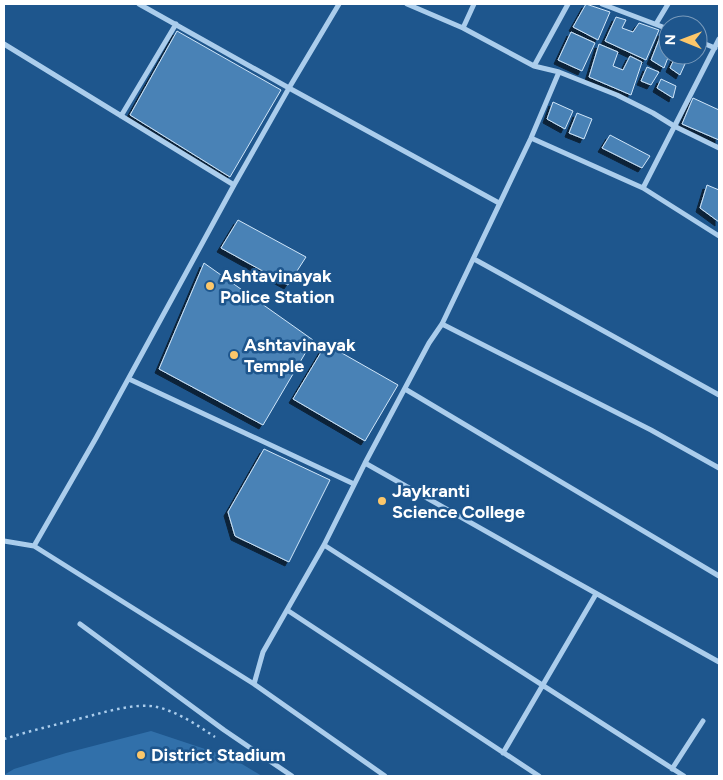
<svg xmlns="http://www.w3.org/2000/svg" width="723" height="780" font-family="Figtree,sans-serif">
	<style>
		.green { fill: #3170aa }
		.building { fill: #4a82b6; stroke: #d0e6f9; filter: url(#shadow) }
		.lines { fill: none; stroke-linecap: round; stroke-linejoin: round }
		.path { stroke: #abcdec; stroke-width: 2.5; stroke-dasharray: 2.5 4; stroke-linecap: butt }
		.street { stroke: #abcdec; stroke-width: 5 }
		.poi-dot { fill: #fcc76a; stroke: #1e568d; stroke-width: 2 }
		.labels { text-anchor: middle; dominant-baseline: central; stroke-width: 5; stroke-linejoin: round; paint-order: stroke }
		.poi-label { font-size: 18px; font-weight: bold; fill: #fff; stroke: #1e568d; text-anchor: start }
	</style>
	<defs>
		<filter id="shadow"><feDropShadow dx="-4" dy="4" stdDeviation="0" flood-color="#0009"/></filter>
	</defs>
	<rect width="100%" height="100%" fill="#1e568d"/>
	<path class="green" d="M 151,731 L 232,758 L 262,776 L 4,776 L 4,775 L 14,769 L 66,753 Z"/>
	<path class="building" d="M 586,4 L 610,12 L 598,40 L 573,27 Z
		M 616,17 L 626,20 L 622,28 L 633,32 L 639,23 L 659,30 L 646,60 L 605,41 Z
		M 177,31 L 281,90 L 230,177 L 130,115 Z
		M 571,32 L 595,43 L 582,71 L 558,60 Z
		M 662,32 L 668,34 L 668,55 L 669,55 L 664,68 L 651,60 Z
		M 599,44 L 618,52 L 613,66 L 623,70 L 630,56 L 642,62 L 631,95 L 589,77 Z
		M 676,55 L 689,55 L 680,75 L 670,68 Z
		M 647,67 L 659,72 L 651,85 L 641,81 Z
		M 661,79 L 676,86 L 673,98 L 657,88 Z
		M 693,98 L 719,110 L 719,140 L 682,124 Z
		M 553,102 L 573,111 L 565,129 L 547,119 Z
		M 577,113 L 592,119 L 584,139 L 569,133 Z
		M 610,135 L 650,156 L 642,168 L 602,148 Z
		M 707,185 L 719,190 L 719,222 L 700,208 Z
		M 238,220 L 306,257 L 288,285 L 221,248 Z
		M 204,263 L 313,340 L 263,425 L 159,369 Z
		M 326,344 L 398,385 L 365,441 L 293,399 Z
		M 264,449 L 330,480 L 289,562 L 235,536 L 228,512 Z"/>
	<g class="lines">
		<path class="path" d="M 4,739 C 29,731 55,725 82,718 C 102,713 136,702 157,707 C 178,712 197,725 215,737"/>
		<path class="street" d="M 139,4 L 289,88 L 499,203
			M 407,4 L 463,28 L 534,66 L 559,72 L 617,95 L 653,113 L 674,126 L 719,148
			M 602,4 L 668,29
			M 656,24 L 668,4
			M 463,28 L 474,4
			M 698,41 L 715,48
			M 4,44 L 234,185
			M 534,66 L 568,4
			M 121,116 L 176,24
			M 531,138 L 643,188 L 719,236
			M 643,188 L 719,39
			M 474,259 L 719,395
			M 442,324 L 651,430 L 719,468
			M 129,379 L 354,484
			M 405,389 L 719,576
			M 365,463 L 565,576 L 719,662
			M 4,541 L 34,546 L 254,684 L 385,776
			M 324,545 L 684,776
			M 34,546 L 96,438 L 234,185 L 289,88 L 339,4
			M 287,610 L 539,776
			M 80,624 L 224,730 L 292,776
			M 254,684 L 263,652 L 324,545 L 365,463 L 429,343 L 442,324 L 531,138 L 559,72
			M 503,753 L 596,594
			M 672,769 L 703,721"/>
	</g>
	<g class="poi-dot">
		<circle cx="210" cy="286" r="5"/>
		<circle cx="234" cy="355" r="5"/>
		<circle cx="382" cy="501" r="5"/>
		<circle cx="141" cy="755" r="5"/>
	</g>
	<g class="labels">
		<g class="poi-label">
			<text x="220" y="276">Ashtavinayak<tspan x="220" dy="21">Police Station</tspan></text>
			<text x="244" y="345">Ashtavinayak<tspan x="244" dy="21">Temple</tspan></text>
			<text x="392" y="491">Jaykranti<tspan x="392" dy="21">Science College</tspan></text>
			<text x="151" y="755">District Stadium</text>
		</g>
	</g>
	<rect width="723" height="780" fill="none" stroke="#ffffff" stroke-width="10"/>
	<g transform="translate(683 40) rotate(271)"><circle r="24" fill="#1e568d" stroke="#789abb"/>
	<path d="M0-4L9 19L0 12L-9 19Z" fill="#fcc76a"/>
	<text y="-8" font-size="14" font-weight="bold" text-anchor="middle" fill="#ffffff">N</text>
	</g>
</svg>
